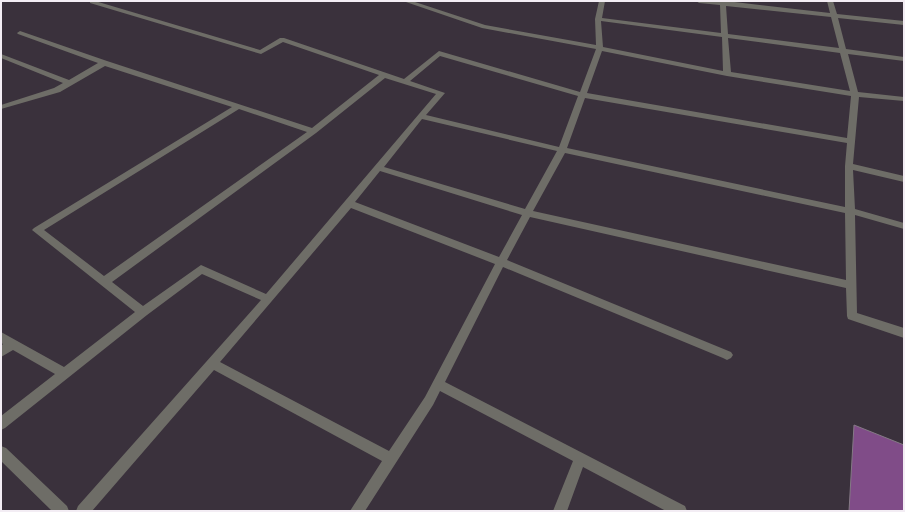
<svg xmlns="http://www.w3.org/2000/svg" width="905" height="512" font-family="'IBM Plex Sans',sans-serif">
	<style>
		.building { fill: #804c88; stroke: #857a86 }
		.lines { fill: none; stroke-linecap: round; stroke-linejoin: round }
		.minor { fill: #6e6d67; fill-rule: evenodd }
	</style>
	<rect width="100%" height="100%" fill="#3a313c"/>
	<path class="building" d="M 854,425 L 904,445 L 904,511 L 849,511 Z"/>
	<g class="lines">
		<path class="minor" d="M 90,1 L 95,1 L 260,50 L 280,38 L 284,38 L 404,79 L 439,51 L 580,92 L 596,49 L 482,28 L 403,1 L 412,1 L 485,25 L 596,45 L 595,19 L 599,1 L 605,1 L 602,18 L 721,33 L 720,5 L 699,3 L 696,1 L 726,1 L 830,13 L 827,1 L 833,1 L 837,14 L 904,21 L 904,25 L 838,18 L 846,49 L 904,57 L 904,61 L 848,54 L 858,92 L 904,97 L 904,101 L 859,97 L 853,164 L 904,176 L 904,182 L 853,170 L 855,209 L 904,223 L 904,229 L 855,215 L 857,313 L 904,328 L 904,338 L 848,319 L 847,316 L 846,288 L 530,217 L 507,260 L 731,352 L 733,355 L 731,358 L 727,360 L 723,358 L 503,267 L 445,382 L 685,506 L 687,511 L 666,511 L 583,467 L 567,511 L 553,511 L 573,461 L 440,391 L 433,405 L 365,511 L 350,511 L 382,461 L 214,370 L 92,511 L 76,511 L 78,506 L 261,300 L 202,274 L 147,315 L 5,428 L 1,430 L 1,416 L 55,374 L 13,350 L 1,357 L 1,346 L 3,344 L 1,343 L 1,332 L 64,367 L 135,312 L 32,230 L 34,228 L 232,107 L 105,66 L 60,92 L 1,109 L 1,105 L 54,88 L 63,83 L 1,58 L 1,54 L 69,80 L 98,63 L 18,34 L 17,33 L 20,31 L 107,61 L 312,128 L 379,75 L 283,42 L 261,54 L 90,3 ZM 726,6 L 831,17 L 839,48 L 728,34 ZM 601,21 L 722,37 L 723,71 L 603,47 ZM 728,38 L 840,53 L 850,91 L 731,72 ZM 602,51 L 727,76 L 851,96 L 847,138 L 587,93 ZM 440,56 L 578,96 L 559,147 L 426,115 L 445,93 L 410,81 ZM 385,78 L 436,94 L 266,294 L 201,265 L 143,306 L 112,282 L 316,133 ZM 585,98 L 847,143 L 845,166 L 845,207 L 567,148 ZM 239,109 L 307,132 L 104,276 L 44,230 ZM 422,119 L 557,151 L 525,209 L 384,167 ZM 565,153 L 845,213 L 846,280 L 533,211 ZM 380,171 L 522,215 L 499,257 L 355,202 ZM 351,208 L 495,264 L 425,397 L 389,451 L 220,362 Z
			M 1,446 L 6,448 L 67,506 L 69,511 L 52,511 L 1,461 Z"/>
	</g>
	<rect width="905" height="512" fill="none" stroke="#f3edf4" stroke-width="4"/>
</svg>
